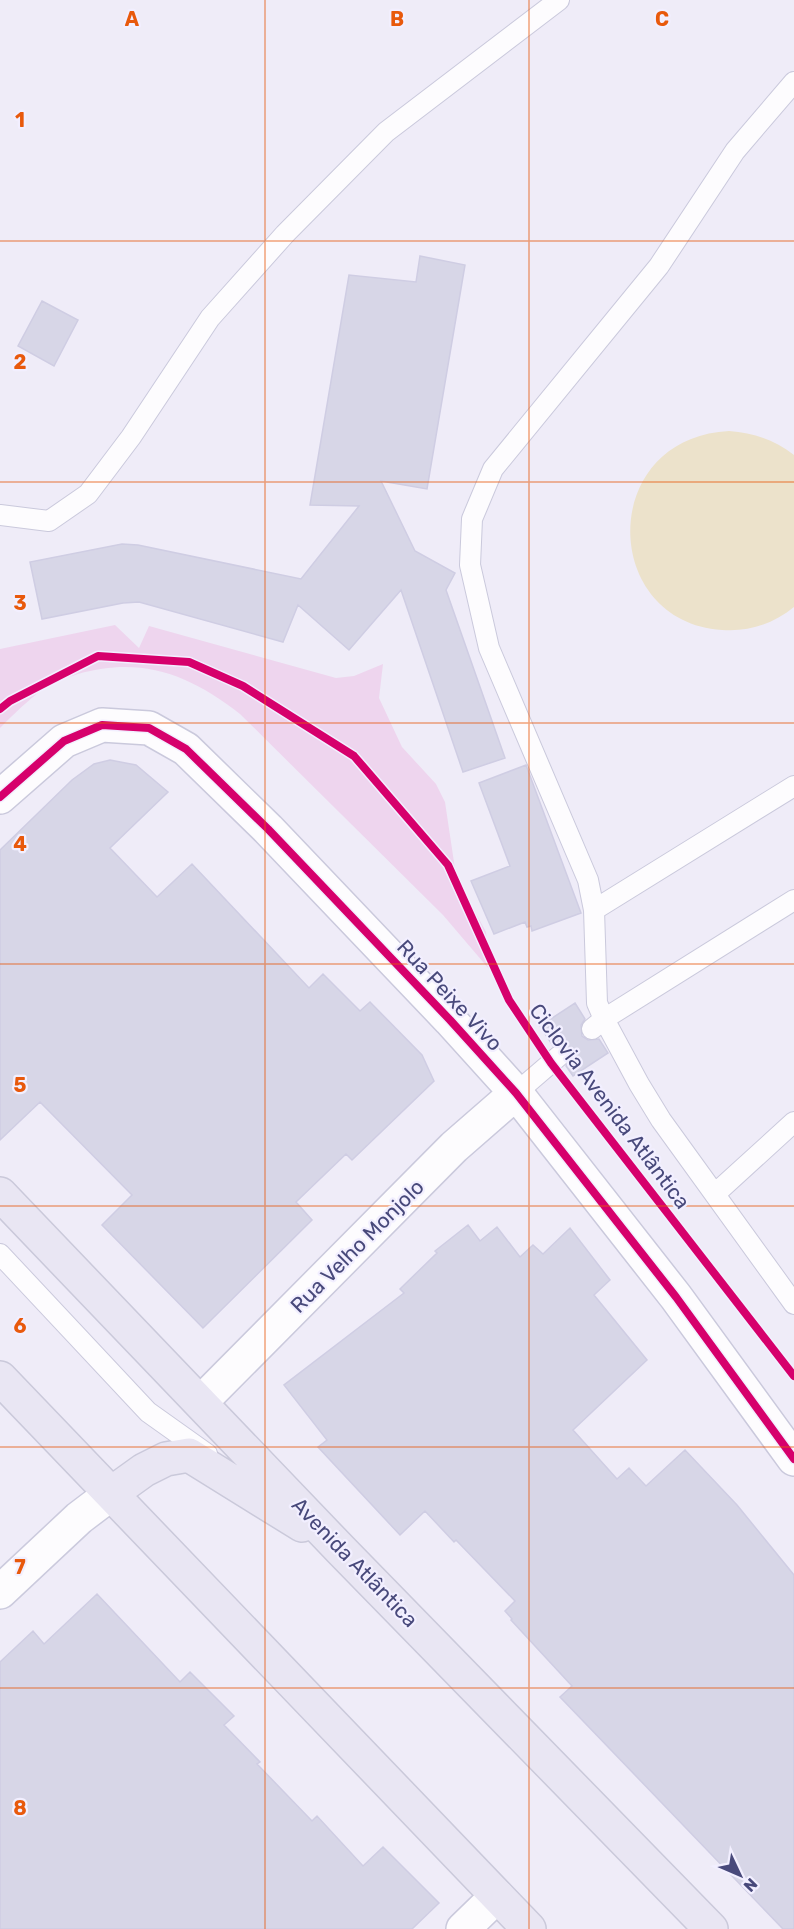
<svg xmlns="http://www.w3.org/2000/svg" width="794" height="1929" font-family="Rubik,sans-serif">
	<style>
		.green { fill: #eed5ee }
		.water { fill: #ece2cb }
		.building { fill: #d7d6e7; stroke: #cfcde3; stroke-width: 1.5 }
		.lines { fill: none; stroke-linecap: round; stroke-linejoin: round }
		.lane-casing { stroke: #cac9dc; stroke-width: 22 }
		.street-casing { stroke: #cac9dc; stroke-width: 36 }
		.secondary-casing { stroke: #cbcadd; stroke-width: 36 }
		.primary-casing { stroke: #cac9da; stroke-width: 36 }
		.lane { stroke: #fdfcfe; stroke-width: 20 }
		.street { stroke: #fdfcfe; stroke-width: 33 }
		.secondary { stroke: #fdfcfe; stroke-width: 33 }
		.primary { stroke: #e9e6f3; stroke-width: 33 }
		.cycleway-casing { stroke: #f2efff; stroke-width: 11 }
		.cycleway { stroke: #d6006c; stroke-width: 8 }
		.grid { fill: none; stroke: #e8590c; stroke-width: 1.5; stroke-opacity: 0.55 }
		.labels { text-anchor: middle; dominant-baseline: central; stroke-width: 4.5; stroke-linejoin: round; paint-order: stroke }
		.street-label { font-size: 21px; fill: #48497b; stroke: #f2efff }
		.grid-label { font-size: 20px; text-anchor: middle; font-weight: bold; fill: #e8590c; stroke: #f2efff; stroke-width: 4.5; stroke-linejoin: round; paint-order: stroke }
	</style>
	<rect width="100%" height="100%" fill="#efecf8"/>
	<path class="green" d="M 115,625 L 139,648 L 149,626 L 336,678 L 354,676 L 383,664 L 379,698 L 402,747 L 436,784 L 445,802 L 455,869 L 459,882 L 486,932 L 489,969 L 443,915 L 240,714 C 189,674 141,656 78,674 C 71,677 63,678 56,681 C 39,689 13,715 0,728 L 0,649 Z"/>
	<path class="water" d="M 729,431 C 754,433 775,440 794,455 L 794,607 C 773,624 749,632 722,630 C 600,622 597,438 729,431 Z"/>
	<path class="building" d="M 420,256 L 465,265 L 427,489 L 381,481 L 415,551 L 455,573 L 446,590 L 505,758 L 463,772 L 401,590 L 349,650 L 298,605 L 283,642 L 139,602 L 123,603 L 42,619 L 30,562 L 122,544 L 138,545 L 301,579 L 359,506 L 310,505 L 349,275 L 416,282 Z
		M 42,301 L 78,320 L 54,366 L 18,346 Z
		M 110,760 L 136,765 L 168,792 L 110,848 L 157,897 L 192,864 L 309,988 L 323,974 L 360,1011 L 370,1002 L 422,1055 L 434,1081 L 352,1160 L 346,1154 L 296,1202 L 312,1220 L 203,1328 L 102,1225 L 132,1195 L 40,1102 L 0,1140 L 0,850 L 72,780 L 94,764 Z
		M 526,765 L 581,913 L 532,931 L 531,926 L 527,927 L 525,922 L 494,934 L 471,881 L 510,866 L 479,783 Z
		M 575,1003 L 585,1019 L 581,1025 L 582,1036 L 588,1040 L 599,1039 L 608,1053 L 573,1076 L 566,1066 L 570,1059 L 568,1049 L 562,1045 L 553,1046 L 540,1026 Z
		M 468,1225 L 480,1241 L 497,1227 L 520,1257 L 533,1245 L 543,1254 L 570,1228 L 610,1280 L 594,1295 L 647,1360 L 573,1430 L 617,1479 L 629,1468 L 646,1486 L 685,1450 L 737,1505 L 794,1575 L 794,1929 L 783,1929 L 560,1697 L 572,1686 L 511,1620 L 512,1619 L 505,1611 L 515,1601 L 456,1540 L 454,1542 L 425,1511 L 400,1535 L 318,1447 L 327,1440 L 284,1385 L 404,1293 L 400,1289 L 437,1253 L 435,1251 Z
		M 97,1594 L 180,1682 L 190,1672 L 234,1716 L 224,1725 L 260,1762 L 257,1764 L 312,1821 L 317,1816 L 363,1866 L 383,1847 L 439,1903 L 412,1929 L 0,1929 L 0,1662 L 33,1631 L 44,1644 Z"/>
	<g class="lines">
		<defs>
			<path id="lane" d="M 794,82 L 735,151 L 659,266 L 493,469 L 472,519 L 470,565 L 489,648 L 588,880 L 594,910 L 597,1003 L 604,1019 L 794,900
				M 0,515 L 49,521 L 88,494 L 131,437 L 210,318 L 285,234 L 386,132 L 559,0
				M 594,910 L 794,786
				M 592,1029 L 604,1019 L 639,1084 L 661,1120 L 794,1304
				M 516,1093 L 559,1056
				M 716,1193 L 794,1122
				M 0,1254 L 148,1412 L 207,1454"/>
			<path id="street" d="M 0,797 L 64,741 L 102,725 L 149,728 L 186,749 L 268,829 L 450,1020 L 516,1093 L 676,1297 L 794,1459
				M 201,1402 L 454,1147 L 516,1093
				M 463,1929 L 497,1896"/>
			<path id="secondary" d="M 0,1592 L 79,1518 L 112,1493"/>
			<path id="primary" d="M 0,1194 L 341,1550 L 711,1929
				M 0,1378 L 529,1929
				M 112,1493 L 144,1470 L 166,1459 L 189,1455 L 302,1525"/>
		</defs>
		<use href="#lane" class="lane-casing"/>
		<use href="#street" class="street-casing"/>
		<use href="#secondary" class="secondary-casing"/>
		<use href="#primary" class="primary-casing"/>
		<use href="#lane" class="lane"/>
		<use href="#street" class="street"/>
		<use href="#secondary" class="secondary"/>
		<use href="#primary" class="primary"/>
		<defs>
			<path id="cycleway" d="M 0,709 L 10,701 L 98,656 L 189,662 L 243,686 L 354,756 L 448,865 L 509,1000 L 551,1063 L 794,1376
				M 0,797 L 64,741 L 102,725 L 149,728 L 186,749 L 268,829 L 450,1020 L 516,1093 L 676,1297 L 794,1459"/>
		</defs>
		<use href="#cycleway" class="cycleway-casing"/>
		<use href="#cycleway" class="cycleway"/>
	</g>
	<path class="grid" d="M 265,0 L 265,1929M 529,0 L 529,1929M 0,241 L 794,241M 0,482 L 794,482M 0,723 L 794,723M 0,964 L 794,964M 0,1206 L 794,1206M 0,1447 L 794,1447M 0,1688 L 794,1688"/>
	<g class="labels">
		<g class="street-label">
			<text transform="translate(450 995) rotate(47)">Rua Peixe Vivo</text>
			<text transform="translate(610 1106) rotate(53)">Ciclovia Avenida Atlântica</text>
			<text transform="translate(357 1246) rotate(-45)">Rua Velho Monjolo</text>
			<text transform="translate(355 1562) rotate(46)">Avenida Atlântica</text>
		</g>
	</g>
	<g class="grid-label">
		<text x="132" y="26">A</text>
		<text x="397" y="26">B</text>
		<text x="662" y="26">C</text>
		<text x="20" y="127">1</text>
		<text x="20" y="369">2</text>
		<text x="20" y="610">3</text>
		<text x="20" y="851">4</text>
		<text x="20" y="1092">5</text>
		<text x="20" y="1333">6</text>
		<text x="20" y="1574">7</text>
		<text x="20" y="1815">8</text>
	</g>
	<g transform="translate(740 1875) rotate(134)" stroke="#f2efff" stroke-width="4.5" paint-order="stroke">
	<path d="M0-4.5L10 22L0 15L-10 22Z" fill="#48497b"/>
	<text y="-9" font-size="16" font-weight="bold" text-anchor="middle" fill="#48497b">N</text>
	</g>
</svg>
